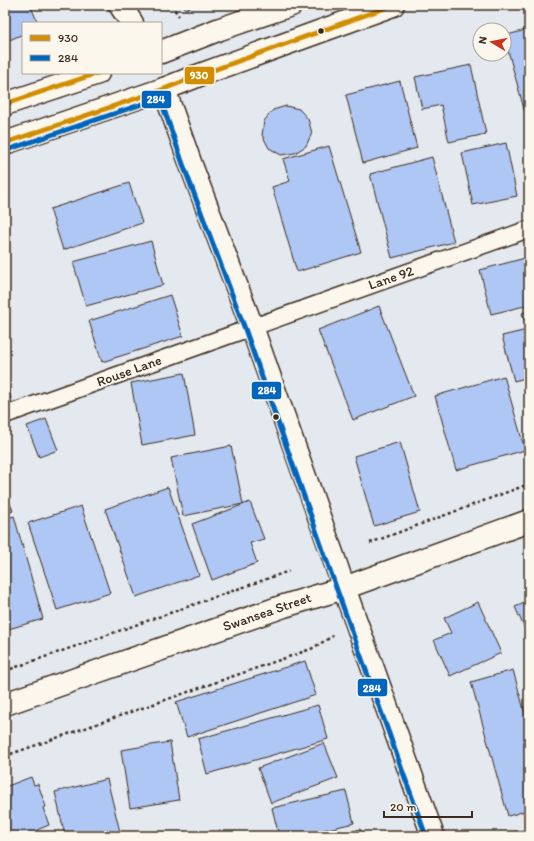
<svg xmlns="http://www.w3.org/2000/svg" width="534" height="841" font-family="Itim,sans-serif">
	<style>
		.building { fill: #afc7f5; stroke: #3b2a1e }
		.lines { fill: none; stroke-linecap: round; stroke-linejoin: round }
		.lane-casing { stroke: #3b2a1e; stroke-width: 19 }
		.street-casing { stroke: #3b2a1e; stroke-width: 25 }
		.highway-casing { stroke: #3b2a1e; stroke-width: 25 }
		.path { stroke: #3b2a1e; stroke-width: 2.5; stroke-dasharray: 3 3; stroke-linecap: butt }
		.lane { stroke: #fbf7ec; stroke-width: 16 }
		.street { stroke: #fbf7ec; stroke-width: 22 }
		.highway { stroke: #fbf7ec; stroke-width: 22 }
		.bus-1-casing { stroke: #fbf7ec; stroke-width: 8 }
		.bus-2-casing { stroke: #fbf7ec; stroke-width: 8 }
		.bus-1 { stroke: #d18d06; stroke-width: 5 }
		.bus-2 { stroke: #0065bd; stroke-width: 5 }
		.bus-dot { fill: #3b2a1e; stroke: #fbf7ec; stroke-width: 1.5 }
		.labels { text-anchor: middle; dominant-baseline: central; stroke-width: 4; stroke-linejoin: round; paint-order: stroke }
		.street-label { font-size: 14px; fill: #3b2a1e; stroke: #fbf7ec }
		.line-badge { stroke: #fbf7ec; stroke-width: 1.5 }
		.badge-label { font-size: 11px; text-anchor: middle; font-weight: bold; fill: #fff }
	</style>
	<rect width="100%" height="100%" fill="#e4e9ef"/>
	<filter id="ink" filterUnits="userSpaceOnUse"><feTurbulence type="fractalNoise" baseFrequency=".025" numOctaves="2"/><feDisplacementMap in="SourceGraphic" scale="8" xChannelSelector="R" yChannelSelector="G"/><feConvolveMatrix kernelMatrix="1 2 1 2 8 2 1 2 1" color-interpolation-filters="sRGB"/></filter>
	<g filter="url(#ink)">
		<path class="building" d="M 5,5 L 30,5 L 38,23 L 23,23 L 23,34 L 5,42 Z
			M 184,5 L 197,5 L 185,9 Z
			M 529,29 L 529,119 L 527,120 L 504,36 Z
			M 471,65 L 486,134 L 449,142 L 441,105 L 422,109 L 415,77 Z
			M 400,81 L 417,148 L 363,163 L 346,95 Z
			M 286,106 L 299,109 L 308,119 L 312,133 L 306,146 L 295,153 L 281,155 L 269,148 L 262,135 L 264,121 L 273,110 Z
			M 506,143 L 517,196 L 473,205 L 462,153 Z
			M 329,146 L 361,252 L 297,272 L 272,187 L 290,181 L 283,159 Z
			M 432,157 L 454,242 L 392,258 L 370,174 Z
			M 129,183 L 142,223 L 63,250 L 50,209 Z
			M 151,241 L 163,285 L 86,306 L 73,262 Z
			M 529,257 L 529,305 L 491,314 L 480,270 Z
			M 170,295 L 183,336 L 102,362 L 89,321 Z
			M 379,306 L 414,396 L 353,420 L 318,330 Z
			M 529,311 L 529,377 L 514,381 L 502,336 L 527,330 L 522,313 Z
			M 184,373 L 195,435 L 142,445 L 131,383 Z
			M 504,376 L 525,450 L 456,470 L 435,396 Z
			M 5,377 L 12,402 L 5,405 Z
			M 529,392 L 529,410 L 526,393 Z
			M 46,419 L 58,450 L 39,457 L 27,426 Z
			M 400,442 L 420,512 L 374,526 L 354,456 Z
			M 231,446 L 243,504 L 183,516 L 171,458 Z
			M 168,487 L 199,575 L 136,597 L 105,509 Z
			M 5,491 L 13,511 L 5,514 Z
			M 250,502 L 264,539 L 250,543 L 257,563 L 212,580 L 192,524 Z
			M 81,506 L 110,593 L 57,610 L 28,523 Z
			M 14,516 L 43,619 L 5,630 L 5,519 Z
			M 529,601 L 529,638 L 515,607 Z
			M 478,602 L 501,653 L 450,676 L 434,640 L 451,633 L 444,618 Z
			M 305,661 L 316,695 L 187,737 L 176,702 Z
			M 513,670 L 529,728 L 529,810 L 508,816 L 471,682 Z
			M 318,705 L 328,739 L 207,774 L 198,739 Z
			M 170,742 L 179,800 L 130,808 L 121,750 Z
			M 324,743 L 338,778 L 271,803 L 258,768 Z
			M 31,777 L 34,785 L 38,784 L 46,807 L 43,808 L 49,825 L 37,830 L 38,833 L 30,836 L 5,836 L 5,787 Z
			M 107,779 L 121,836 L 65,836 L 55,792 Z
			M 346,791 L 354,823 L 298,836 L 279,836 L 272,808 Z
			M 360,829 L 362,836 L 338,836 Z
			M 529,829 L 529,836 L 515,836 L 514,832 Z"/>
		<g class="lines">
			<defs>
				<path id="lane" d="M 5,415 L 529,229"/>
				<path id="street" d="M 120,5 L 132,23
					M 164,89 L 191,165 L 252,327 L 333,556 L 344,588 L 433,836
					M 5,704 L 284,606 L 344,588 L 529,521"/>
				<path id="highway" d="M 161,52 L 220,29 L 291,5
					M 5,104 L 98,73
					M 5,143 L 164,89 L 197,76 L 393,5"/>
			</defs>
			<use href="#lane" class="lane-casing"/>
			<use href="#street" class="street-casing"/>
			<use href="#highway" class="highway-casing"/>
			<path class="path" d="M 171,5 L 179,16
				M 370,543 L 529,484
				M 5,671 L 289,571
				M 5,756 L 311,649 L 333,636"/>
			<use href="#lane" class="lane"/>
			<use href="#street" class="street"/>
			<use href="#highway" class="highway"/>
			<defs>
				<path id="bus-1" d="M 5,104 L 98,73
					M 5,143 L 164,89 L 197,76 L 393,5"/>
				<path id="bus-2" d="M 7,150 L 160,98 L 184,167 L 245,329 L 337,590 L 426,836"/>
			</defs>
			<use href="#bus-1" class="bus-1-casing"/>
			<use href="#bus-2" class="bus-2-casing"/>
			<use href="#bus-1" class="bus-1"/>
			<use href="#bus-2" class="bus-2"/>
		</g>
	</g>
	<g class="bus-dot">
		<circle cx="321" cy="31" r="3.5"/>
		<circle cx="276" cy="417" r="3.5"/>
	</g>
	<g class="labels">
		<g class="street-label">
			<text transform="translate(391 278) rotate(-19)">Lane 92</text>
			<text transform="translate(129 371) rotate(-20)">Rouse Lane</text>
			<text transform="translate(267 612) rotate(-19)">Swansea Street</text>
		</g>
	</g>
	<g class="line-badge">
		<rect x="184" y="66" width="31" height="19" rx="4" fill="#d18d06"/>
		<rect x="141" y="90" width="31" height="19" rx="4" fill="#0065bd"/>
		<rect x="251" y="381" width="31" height="19" rx="4" fill="#0065bd"/>
		<rect x="357" y="678" width="31" height="19" rx="4" fill="#0065bd"/>
	</g>
	<g class="badge-label">
		<text x="199" y="79">930</text>
		<text x="156" y="103">284</text>
		<text x="267" y="394">284</text>
		<text x="372" y="692">284</text>
	</g>
	<rect width="534" height="841" fill="none" stroke="#fbf7ec" stroke-width="20"/>
	<rect x="10" y="10" width="514" height="821" fill="none" stroke="#3b2a1e" stroke-width="1.5" filter="url(#ink)"/>
	<rect x="22" y="22" width="140" height="52" fill="#fbf7ec" stroke="#aea59a"/>
	<rect x="30" y="35" width="20" height="6" fill="#d18d06" stroke="#aea59a"/>
	<text x="58" y="42" font-size="12" fill="#3b2a1e">930</text>
	<rect x="30" y="55" width="20" height="6" fill="#0065bd" stroke="#aea59a"/>
	<text x="58" y="62" font-size="12" fill="#3b2a1e">284</text>
	<g transform="translate(492 42) rotate(280)"><circle r="19" fill="#fbf7ec" stroke="#aea59a"/>
	<path d="M0-3L7 15L0 10L-7 15Z" fill="#c8321e"/>
	<text y="-6" font-size="11" font-weight="bold" text-anchor="middle" fill="#3b2a1e">N</text>
	</g>
	<path d="M384 811v6h88v-6" fill="none" stroke="#3b2a1e" stroke-width="2"/>
	<text x="390" y="811" font-size="12" fill="#3b2a1e" stroke="#fbf7ec" stroke-width="3" paint-order="stroke">20 m</text>
</svg>
